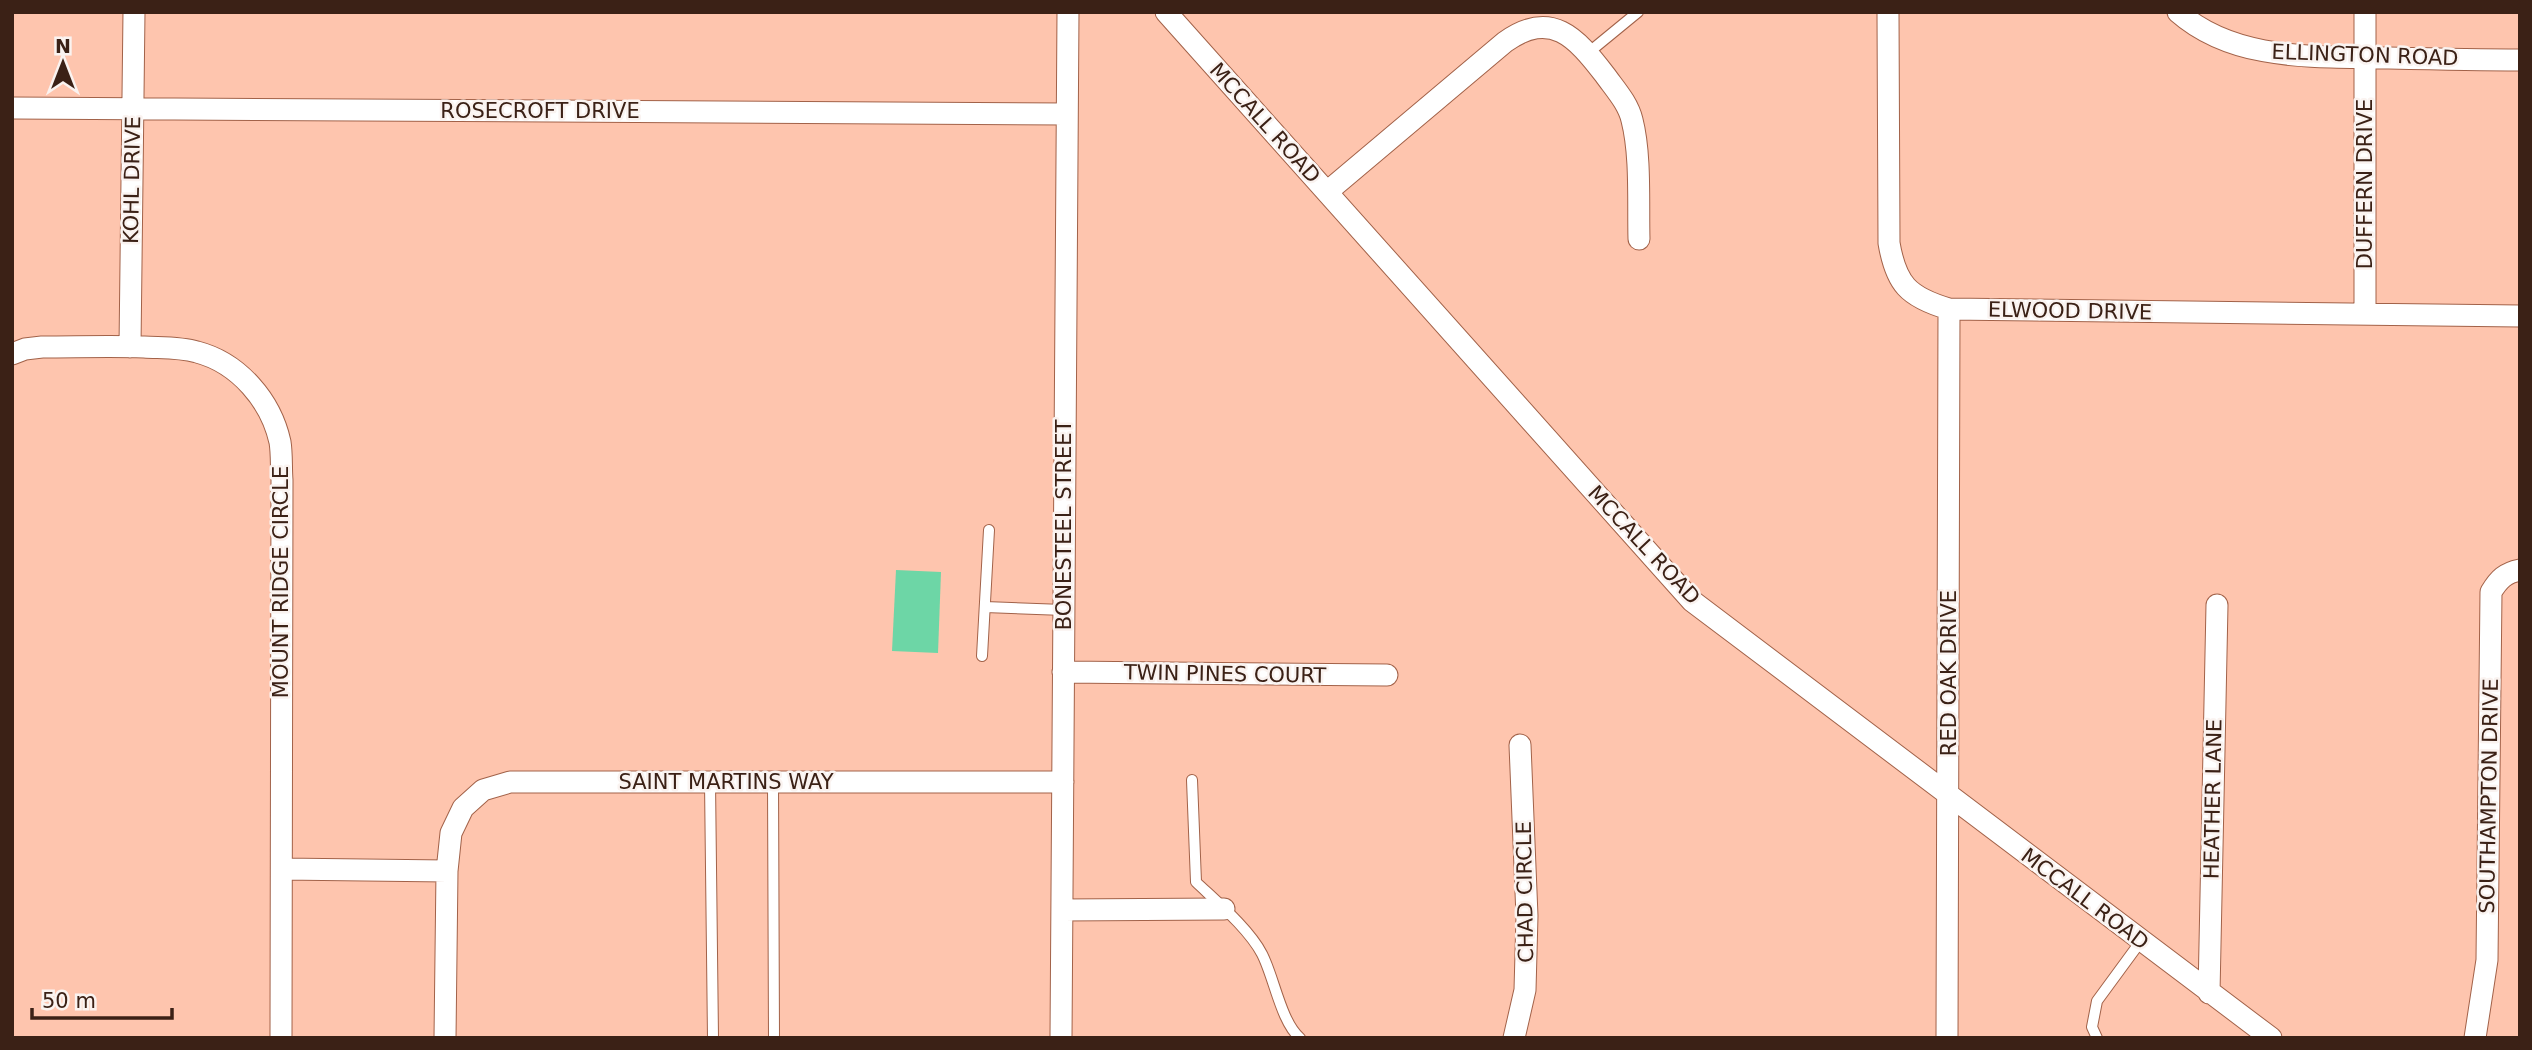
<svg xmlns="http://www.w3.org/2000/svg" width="2532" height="1050" font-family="'DejaVu Sans',sans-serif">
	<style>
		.green { fill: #6dd6a6 }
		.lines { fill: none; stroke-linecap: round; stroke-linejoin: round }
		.lane-casing { stroke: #a26249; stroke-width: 12 }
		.street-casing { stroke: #a26249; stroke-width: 23 }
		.lane { stroke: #fff; stroke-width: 10 }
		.street { stroke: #fff; stroke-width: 21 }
		.labels { text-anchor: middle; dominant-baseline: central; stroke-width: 5; stroke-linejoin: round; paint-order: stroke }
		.street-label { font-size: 21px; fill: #3b2116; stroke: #faf3f0 }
	</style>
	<rect width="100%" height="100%" fill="#fec5ae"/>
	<path class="green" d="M 896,570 L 941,572 L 938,653 L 892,651 Z"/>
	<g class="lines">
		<defs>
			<path id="lane" d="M 1588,53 L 1638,12
				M 985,607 L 1064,610
				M 982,656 L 989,530
				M 1192,780 L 1196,882 C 1217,902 1249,929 1262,954 C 1274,977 1281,1022 1300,1038
				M 710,782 L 713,1038
				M 773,782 L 774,1038
				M 2097,1038 L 2092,1027 L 2097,1001 L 2141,941"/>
			<path id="street" d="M 1166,12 L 1692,601 L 2271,1038
				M 1888,12 L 1889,243 C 1896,284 1908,297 1949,309 L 2520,316
				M 2178,12 C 2235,62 2316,56 2386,58 C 2431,59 2475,60 2520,60
				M 12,108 L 1067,114
				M 1327,192 L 1505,42 C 1551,9 1576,37 1605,75 C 1615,89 1628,103 1632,120 C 1641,155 1638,203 1639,239
				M 2365,314 L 2365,12
				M 130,347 L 134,12
				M 12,354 L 25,349 L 42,347 C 76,347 110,346 144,347 C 162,348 180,347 197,352 C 239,363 271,401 280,442 C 282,454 281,468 282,480 L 281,1038
				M 1063,672 L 1387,675
				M 282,869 L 447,871
				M 1062,910 L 1224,909
				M 2209,993 L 2217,605
				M 445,1038 L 447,871 L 451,833 L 463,808 L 483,790 L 510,782 L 1063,782
				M 1061,1038 L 1068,12
				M 1514,1038 L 1525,990 L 1527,916 L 1520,745
				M 1947,1038 L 1949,309
				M 2475,1038 L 2487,960 L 2491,592 C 2499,579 2505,573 2520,570"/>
		</defs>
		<use href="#lane" class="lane-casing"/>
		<use href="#street" class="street-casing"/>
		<use href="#lane" class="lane"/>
		<use href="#street" class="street"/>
	</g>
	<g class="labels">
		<g class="street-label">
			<text transform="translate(2365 55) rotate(2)">ELLINGTON ROAD</text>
			<text x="540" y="111">ROSECROFT DRIVE</text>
			<text transform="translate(1265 123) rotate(48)">MCCALL ROAD</text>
			<text transform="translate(132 180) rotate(-89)">KOHL DRIVE</text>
			<text transform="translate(2365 184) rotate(-90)">DUFFERN DRIVE</text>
			<text transform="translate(2070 311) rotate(1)">ELWOOD DRIVE</text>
			<text transform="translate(1064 525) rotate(-90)">BONESTEEL STREET</text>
			<text transform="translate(1644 545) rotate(47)">MCCALL ROAD</text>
			<text transform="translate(281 582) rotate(-90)">MOUNT RIDGE CIRCLE</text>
			<text transform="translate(1949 673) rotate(-90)">RED OAK DRIVE</text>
			<text transform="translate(1225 674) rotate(1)">TWIN PINES COURT</text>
			<text x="726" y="782">SAINT MARTINS WAY</text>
			<text transform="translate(2489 796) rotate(-89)">SOUTHAMPTON DRIVE</text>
			<text transform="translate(2213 799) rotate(-89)">HEATHER LANE</text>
			<text transform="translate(1525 892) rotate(-91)">CHAD CIRCLE</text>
			<text transform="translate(2085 899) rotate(37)">MCCALL ROAD</text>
		</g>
	</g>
	<rect width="2532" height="1050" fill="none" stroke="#3b2116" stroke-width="28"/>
	<g transform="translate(63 63)" stroke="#faf3f0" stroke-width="5" paint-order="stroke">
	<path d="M0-5L12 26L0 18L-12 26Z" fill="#3b2116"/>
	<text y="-10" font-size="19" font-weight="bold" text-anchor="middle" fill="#3b2116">N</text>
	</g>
	<path d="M32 1008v10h140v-10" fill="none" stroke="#3b2116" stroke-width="3.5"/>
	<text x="42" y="1008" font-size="21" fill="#3b2116" stroke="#faf3f0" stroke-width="5" paint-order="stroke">50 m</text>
</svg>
